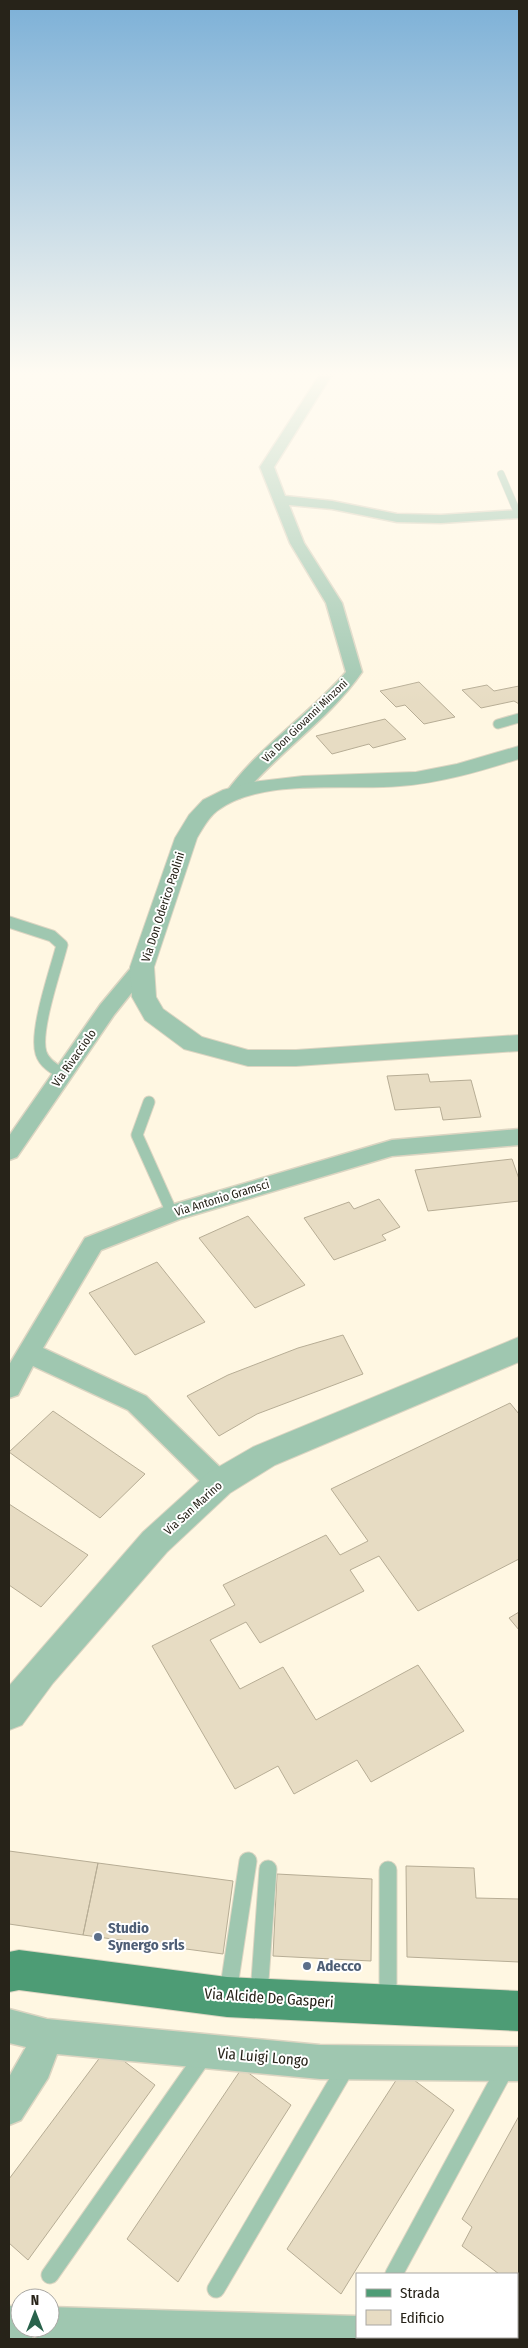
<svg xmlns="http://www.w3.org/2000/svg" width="528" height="2348" font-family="'Fira Sans Condensed',sans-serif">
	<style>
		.building { fill: #e7dcc3; stroke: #b7ad95 }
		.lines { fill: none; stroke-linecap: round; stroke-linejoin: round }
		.service-far3-casing { stroke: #dcd5c2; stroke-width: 8 }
		.service-far2-casing { stroke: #dcd5c2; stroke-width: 11 }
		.service-far1-casing { stroke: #dcd5c2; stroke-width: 13 }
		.service-casing { stroke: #dcd5c2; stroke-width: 19 }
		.minor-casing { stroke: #dcd5c2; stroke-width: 3 }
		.tertiary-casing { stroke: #dcd5c2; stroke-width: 2 }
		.primary-casing { stroke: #dcd5c2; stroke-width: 2 }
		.service-far3 { stroke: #9fc7b0; stroke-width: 7 }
		.service-far2 { stroke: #9fc7b0; stroke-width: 9 }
		.service-far1 { stroke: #9fc7b0; stroke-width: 11 }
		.service { stroke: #9fc7b0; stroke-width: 17 }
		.minor { fill: #9fc7b0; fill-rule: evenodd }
		.tertiary { fill: #9fc7b0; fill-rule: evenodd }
		.primary { fill: #4d9c75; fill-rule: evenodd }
		.service-dot { fill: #5c6f8a; stroke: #fff; stroke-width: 2 }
		.labels { text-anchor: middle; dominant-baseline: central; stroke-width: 4; stroke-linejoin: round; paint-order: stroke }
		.far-street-label { font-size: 11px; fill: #272319; stroke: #fff }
		.street-label { font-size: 12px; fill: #272319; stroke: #fff }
		.near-service-label { font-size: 15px; font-weight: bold; fill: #4e5e75; stroke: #fff; text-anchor: start }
		.near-street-label { font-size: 15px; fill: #272319; stroke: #fff }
	</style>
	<rect width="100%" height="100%" fill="#fff7e2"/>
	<path class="building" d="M 419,682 L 455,717 L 424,724 L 405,705 L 396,707 L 380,691 Z
		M 487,685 L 494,691 L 519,686 L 519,704 L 514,701 L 481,708 L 462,690 Z
		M 385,719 L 406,739 L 373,748 L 369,744 L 332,754 L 316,736 Z
		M 428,1074 L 430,1082 L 471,1080 L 481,1117 L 443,1120 L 440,1107 L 395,1110 L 387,1076 Z
		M 512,1159 L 519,1179 L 519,1201 L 428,1211 L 415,1170 Z
		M 379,1199 L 400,1227 L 382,1235 L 386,1240 L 334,1260 L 304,1218 L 349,1202 L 354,1209 Z
		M 248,1216 L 305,1285 L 255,1308 L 199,1238 Z
		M 157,1262 L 205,1322 L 135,1355 L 89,1293 Z
		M 343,1335 L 363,1374 L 257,1414 L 219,1436 L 187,1396 L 228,1375 L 298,1348 Z
		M 510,1403 L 519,1414 L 519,1559 L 418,1611 L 379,1556 L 350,1570 L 364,1591 L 260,1643 L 246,1622 L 210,1640 L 240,1689 L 283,1667 L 316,1720 L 418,1665 L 464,1731 L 371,1782 L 357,1760 L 294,1794 L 278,1766 L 235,1789 L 152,1646 L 235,1605 L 223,1585 L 326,1535 L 340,1555 L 368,1541 L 331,1489 Z
		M 53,1411 L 145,1474 L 100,1518 L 9,1452 Z
		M 9,1504 L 88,1555 L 41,1607 L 9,1585 Z
		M 519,1612 L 519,1630 L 509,1618 Z
		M 9,1851 L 98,1863 L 83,1935 L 9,1924 Z
		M 98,1863 L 233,1881 L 223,1954 L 83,1935 Z
		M 406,1866 L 474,1868 L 476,1898 L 519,1899 L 519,1962 L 407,1957 Z
		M 277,1874 L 372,1879 L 371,1961 L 273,1956 Z
		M 107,2048 L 155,2085 L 28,2260 L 9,2243 L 9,2179 Z
		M 242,2068 L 291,2105 L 178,2282 L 127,2239 Z
		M 402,2071 L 454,2110 L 341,2294 L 287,2249 Z
		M 519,2116 L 519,2274 L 517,2279 L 517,2274 L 499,2274 L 462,2246 L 472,2227 L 462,2219 Z"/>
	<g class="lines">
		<defs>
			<path id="service-far3" d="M 501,474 L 518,514"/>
			<path id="service-far2" d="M 498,724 L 519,718"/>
			<path id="service-far1" d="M 9,922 L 52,936 L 62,945 C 56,969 34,1031 41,1053 C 44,1063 54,1069 63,1074
				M 149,1102 L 137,1135 L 172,1213"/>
			<path id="service" d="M 388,1870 L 388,2000
				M 228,1993 L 248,1861
				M 259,1994 L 268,1869
				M 394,2274 L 506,2067
				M 50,2275 L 204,2055
				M 216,2289 L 346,2067"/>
			<path id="minor" d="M 319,376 L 331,376 L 274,467 L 285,496 L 332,501 L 397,514 L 441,515 L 519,510 L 519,518 L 441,523 L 397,522 L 332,509 L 289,505 L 304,543 L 342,603 L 362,672 C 329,720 277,753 240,798 L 228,798 L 225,794 C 258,747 309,715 346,672 L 326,603 L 290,543 L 260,467 Z
				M 142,961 L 149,963 L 152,967 L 149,971 L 114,1015 L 17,1157 L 9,1160 L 9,1136 L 100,1005 L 135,963 Z
				M 519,1129 L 519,1145 L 392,1156 L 180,1219 L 101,1250 L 43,1348 L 146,1396 L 228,1475 L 232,1483 L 228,1491 L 219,1494 L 210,1491 L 128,1410 L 33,1366 L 18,1395 L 9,1398 L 9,1365 L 85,1238 L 164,1207 L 392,1140 Z
				M 9,2009 L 47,2019 L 320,2045 L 519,2047 L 519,2081 L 320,2079 L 57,2054 L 48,2078 L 21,2120 L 9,2125 L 9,2077 L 26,2047 L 9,2043 Z
				M 9,2306 L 20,2306 L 20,2328 L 50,2328 L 50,2307 L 357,2316 L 357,2337 L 375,2337 L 374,2339 L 37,2339 L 35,2334 L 31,2339 L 9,2339 Z
				M 517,2321 L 519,2322 L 519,2339 L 408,2339 L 407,2337 L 517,2337 Z"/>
			<path id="tertiary" d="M 519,746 L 519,759 C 481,771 441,783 400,786 C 347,791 262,777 217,811 C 208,818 203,828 197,838 L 154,967 L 156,997 L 163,1009 L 202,1037 L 248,1050 L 296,1050 L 519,1035 L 519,1051 L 296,1066 L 248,1066 L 184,1049 L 145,1020 L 132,997 L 130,967 L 175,838 L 189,815 L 203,800 L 223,790 L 252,782 L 303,776 L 416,772 L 457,764 Z
				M 519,1337 L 519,1362 L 275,1465 L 230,1493 L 167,1552 L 53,1683 L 22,1725 L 9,1730 L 9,1686 L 143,1532 L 208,1473 L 253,1447 Z"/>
			<path id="primary" d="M 19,1950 L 227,1977 L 519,1991 L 519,2031 L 227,2017 L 19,1990 L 9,1992 L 9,1952 Z"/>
		</defs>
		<use href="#service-far3" class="service-far3-casing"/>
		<use href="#service-far2" class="service-far2-casing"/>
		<use href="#service-far1" class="service-far1-casing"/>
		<use href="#service" class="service-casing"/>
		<use href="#minor" class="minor-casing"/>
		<use href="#tertiary" class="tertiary-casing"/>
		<use href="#primary" class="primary-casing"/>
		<use href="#service-far3" class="service-far3"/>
		<use href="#service-far2" class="service-far2"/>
		<use href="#service-far1" class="service-far1"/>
		<use href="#service" class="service"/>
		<use href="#minor" class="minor"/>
		<use href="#tertiary" class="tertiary"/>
		<use href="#primary" class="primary"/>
	</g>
	<linearGradient id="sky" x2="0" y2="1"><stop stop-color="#7cb0d7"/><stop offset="0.53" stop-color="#fffbf2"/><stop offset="1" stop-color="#fffbf2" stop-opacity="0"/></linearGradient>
	<rect width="528" height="704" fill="url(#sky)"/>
	<g class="service-dot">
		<circle cx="98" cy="1937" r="5"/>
		<circle cx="307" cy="1966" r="5"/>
	</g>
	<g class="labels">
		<g class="far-street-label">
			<text transform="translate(305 721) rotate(-44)">Via Don Giovanni Minzoni</text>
		</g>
		<g class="street-label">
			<text transform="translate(163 907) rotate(-72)">Via Don Oderico Paolini</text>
			<text transform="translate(74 1058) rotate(-55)">Via Rivacciolo</text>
			<text transform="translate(222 1198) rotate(-17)">Via Antonio Gramsci</text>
			<text transform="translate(193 1508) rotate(-42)">Via San Marino</text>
		</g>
		<g class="near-service-label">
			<text x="108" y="1928">Studio<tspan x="108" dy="17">Synergo srls</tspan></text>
			<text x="317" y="1966">Adecco</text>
		</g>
		<g class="near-street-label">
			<text transform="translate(269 1998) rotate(4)">Via Alcide De Gasperi</text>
			<text transform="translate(263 2057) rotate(5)">Via Luigi Longo</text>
		</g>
	</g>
	<rect width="528" height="2348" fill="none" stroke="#272319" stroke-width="20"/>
	<rect x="356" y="2273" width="162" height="65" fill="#ffffff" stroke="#a9a7a3"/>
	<rect x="366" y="2289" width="25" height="8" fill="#4d9c75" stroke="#a9a7a3"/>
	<text x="400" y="2298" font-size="15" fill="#272319">Strada</text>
	<rect x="366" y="2310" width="25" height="15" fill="#e7dcc3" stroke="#a9a7a3"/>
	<text x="400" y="2323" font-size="15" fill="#272319">Edificio</text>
	<g transform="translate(35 2313)"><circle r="24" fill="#ffffff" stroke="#a9a7a3"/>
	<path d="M0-4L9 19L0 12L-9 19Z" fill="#29624b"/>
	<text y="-8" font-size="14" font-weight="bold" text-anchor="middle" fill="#272319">N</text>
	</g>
</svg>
